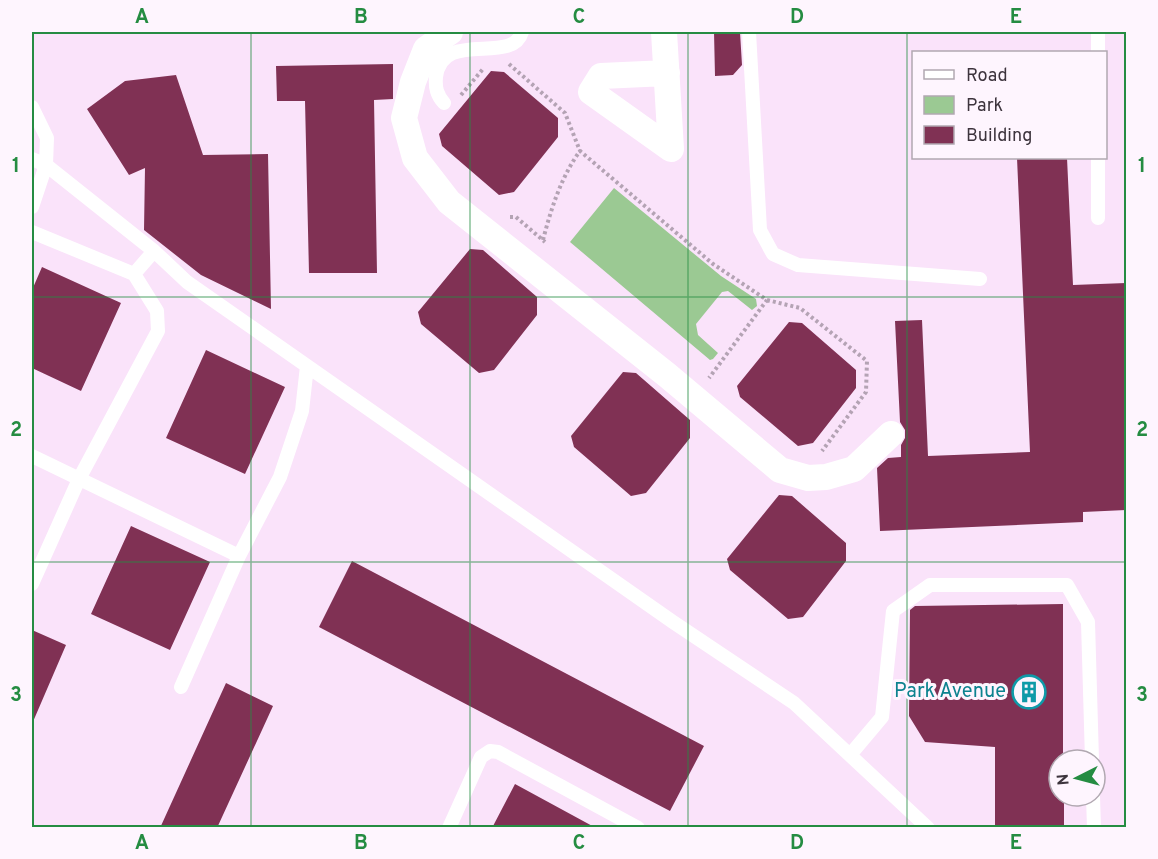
<svg xmlns="http://www.w3.org/2000/svg" width="1158" height="859" font-family="Overpass,sans-serif">
	<style>
		.green { fill: #9bc993 }
		.building { fill: #803154 }
		.lines { fill: none; stroke-linecap: round; stroke-linejoin: round }
		.path { stroke: #b4a3b4; stroke-width: 4; stroke-dasharray: 3 3; stroke-linecap: butt }
		.lane { stroke: #fff; stroke-width: 14 }
		.street { stroke: #fff; stroke-width: 26 }
		.grid { fill: none; stroke: #258c42; stroke-width: 1.5; stroke-opacity: 0.55 }
		.labels { text-anchor: middle; dominant-baseline: central; stroke-width: 6; stroke-linejoin: round; paint-order: stroke }
		.culture-label { font-size: 20px; fill: #0d838f; stroke: #fef5fe; text-anchor: end }
		.neatline { fill: none; stroke: #258c42; stroke-width: 2 }
		.grid-label { font-size: 20px; text-anchor: middle; font-weight: bold; fill: #258c42 }
	</style>
	<rect width="100%" height="100%" fill="#fae3fa"/>
	<path class="green" d="M 614,188 L 721,276 L 756,299 L 757,306 L 752,310 L 728,291 L 722,292 L 696,324 L 698,335 L 718,353 L 713,359 L 710,360 L 570,242 Z"/>
	<path class="building" d="M 714,32 L 740,32 L 742,65 L 733,75 L 715,76 Z
		M 393,64 L 393,99 L 374,100 L 377,273 L 309,273 L 305,101 L 277,101 L 276,66 Z
		M 491,71 L 504,72 L 558,118 L 558,137 L 514,192 L 499,195 L 442,146 L 439,134 Z
		M 176,75 L 203,155 L 268,154 L 271,309 L 201,275 L 144,230 L 145,168 L 129,175 L 87,109 L 125,81 Z
		M 1017,158 L 1067,158 L 1073,285 L 1126,283 L 1126,510 L 1083,512 L 1083,522 L 880,531 L 877,468 L 888,458 L 901,457 L 901,445 L 905,438 L 905,430 L 900,422 L 895,321 L 922,320 L 928,456 L 1030,452 Z
		M 470,249 L 483,250 L 537,297 L 537,315 L 494,370 L 479,373 L 421,324 L 418,312 Z
		M 42,267 L 121,303 L 81,391 L 32,368 L 32,290 Z
		M 789,322 L 802,323 L 856,370 L 856,388 L 813,443 L 798,446 L 740,397 L 737,386 Z
		M 206,350 L 285,387 L 245,474 L 166,438 Z
		M 623,372 L 636,373 L 690,420 L 690,438 L 646,493 L 631,496 L 574,447 L 571,436 Z
		M 779,495 L 792,496 L 846,543 L 846,561 L 803,617 L 788,619 L 730,570 L 727,559 Z
		M 131,526 L 210,562 L 170,650 L 91,614 Z
		M 352,561 L 704,746 L 670,811 L 319,627 Z
		M 1063,604 L 1063,760 L 1059,760 L 1059,796 L 1064,796 L 1064,828 L 995,828 L 995,747 L 925,742 L 909,716 L 910,610 L 915,606 Z
		M 32,630 L 66,645 L 32,724 Z
		M 226,683 L 273,706 L 217,828 L 160,828 Z
		M 515,784 L 596,828 L 492,828 Z"/>
	<g class="lines">
		<path class="path" d="M 509,64 L 565,113 L 580,151
			M 461,95 L 483,69
			M 510,217 L 516,217 L 545,242
			M 543,240 C 551,209 561,177 580,151 L 713,264 L 767,300 L 709,378
			M 767,300 L 800,308 L 867,361 L 866,392 L 822,451"/>
		<path class="lane" d="M 749,32 L 760,230 L 773,254 L 798,265 L 980,279
			M 1098,52 L 1098,32
			M 444,103 C 437,95 435,88 436,77 C 442,28 512,66 522,32
			M 32,107 L 47,138 L 46,165 L 154,251 L 187,282 L 673,622 L 794,703 L 928,828
			M 32,159 L 46,165 L 32,207
			M 1098,218 L 1098,158
			M 32,232 L 134,274 L 157,311 L 158,331 L 79,479 L 32,584
			M 134,274 L 154,251
			M 32,456 L 239,556
			M 181,687 L 239,556 L 280,477 L 302,411 L 307,366
			M 850,755 L 882,717 L 893,611 L 930,585 L 1067,585 L 1088,622 L 1092,760
			M 1093,796 L 1094,828
			M 449,828 L 481,757 L 490,751 L 498,752 L 638,828"/>
		<path class="street" d="M 450,32 L 426,49 L 413,82 L 404,118 L 415,158 L 449,202 L 667,375 L 780,470 L 808,478 L 826,477 L 854,469 L 891,434
			M 664,32 L 671,149 L 591,92 L 601,76 L 667,73"/>
	</g>
	<path class="grid" d="M 251,32 L 251,828M 470,32 L 470,828M 688,32 L 688,828M 907,32 L 907,828M 32,297 L 1126,297M 32,562 L 1126,562"/>
	<defs>
		<symbol id="building-ring" viewBox="-11 -11 22 22"><circle r="9.5" fill="#fef5fe" stroke="#0f9aa8" stroke-width="1.5"/><path d="M-4-6H4V6H1V3H-1V6H-4ZM-2.5-4.3h1.7v1.8h-1.7ZM.8-4.3h1.7v1.8H.8ZM-2.5-1h1.7V.8h-1.7ZM.8-1h1.7V.8H.8Z" fill="#0f9aa8"/></symbol>
	</defs>
	<g fill-rule="evenodd">
		<use href="#building-ring" x="1010" y="673" width="38" height="38"/>
	</g>
	<g class="labels">
		<g class="culture-label">
			<text x="1006" y="692">Park Avenue</text>
		</g>
	</g>
	<rect width="1158" height="859" fill="none" stroke="#fef5fe" stroke-width="66"/>
	<rect x="912" y="51" width="195" height="108" fill="#fef5fe" stroke="#b1a8b1" stroke-width="1.5"/>
	<rect x="924" y="70" width="30" height="9" fill="#ffffff" stroke="#b1a8b1" stroke-width="1.5"/>
	<text x="966" y="81" font-size="18" fill="#3d343d">Road</text>
	<rect x="924" y="96" width="30" height="18" fill="#9bc993" stroke="#b1a8b1" stroke-width="1.5"/>
	<text x="966" y="111" font-size="18" fill="#3d343d">Park</text>
	<rect x="924" y="126" width="30" height="18" fill="#803154" stroke="#b1a8b1" stroke-width="1.5"/>
	<text x="966" y="141" font-size="18" fill="#3d343d">Building</text>
	<g transform="translate(1077 778) rotate(264)"><circle r="28" fill="#fef5fe" stroke="#b1a8b1" stroke-width="1.5"/>
	<path d="M0-4.5L10 22L0 15L-10 22Z" fill="#258c42"/>
	<text y="-9" font-size="16" font-weight="bold" text-anchor="middle" fill="#3d343d">N</text>
	</g>
	<rect x="33" y="33" width="1092" height="793" class="neatline"/>
	<g class="grid-label">
		<text x="142" y="23">A</text>
		<text x="361" y="23">B</text>
		<text x="579" y="23">C</text>
		<text x="797" y="23">D</text>
		<text x="1016" y="23">E</text>
		<text x="16" y="172">1</text>
		<text x="1142" y="172">1</text>
		<text x="16" y="436">2</text>
		<text x="1142" y="436">2</text>
		<text x="16" y="701">3</text>
		<text x="1142" y="701">3</text>
		<text x="142" y="849">A</text>
		<text x="361" y="849">B</text>
		<text x="579" y="849">C</text>
		<text x="797" y="849">D</text>
		<text x="1016" y="849">E</text>
	</g>
</svg>
